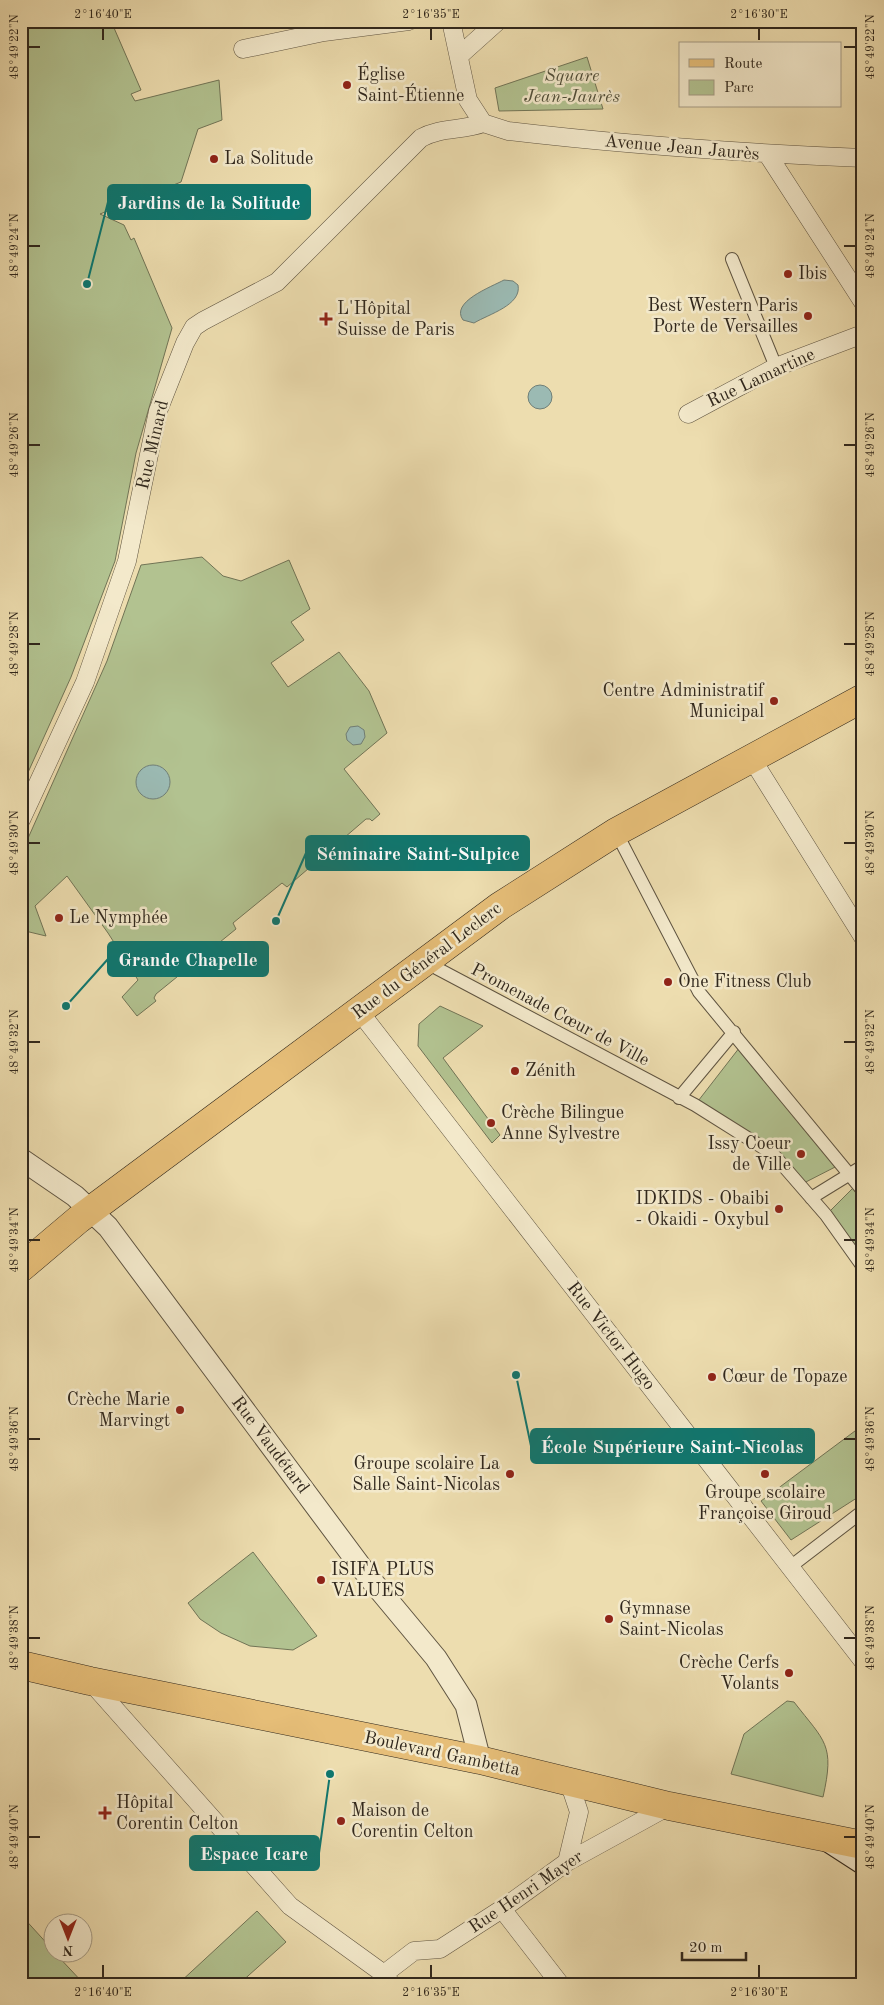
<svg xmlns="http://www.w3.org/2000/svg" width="884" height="2005" font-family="'Old Standard TT',serif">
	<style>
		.green { fill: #b2c290; stroke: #717456 }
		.water { fill: #9bbab3; stroke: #707f77 }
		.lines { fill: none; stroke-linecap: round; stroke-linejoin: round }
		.pedestrian-casing { stroke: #5f5441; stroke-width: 14 }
		.minor-casing { stroke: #5f5441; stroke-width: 19 }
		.tertiary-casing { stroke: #5f5441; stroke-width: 23 }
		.secondary-casing { stroke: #30271c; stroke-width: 26 }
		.primary-casing { stroke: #30271c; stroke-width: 29 }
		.pedestrian { stroke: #f3e9cb; stroke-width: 12 }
		.minor { stroke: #f3e9cb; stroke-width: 18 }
		.tertiary { stroke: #f3e9cb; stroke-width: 21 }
		.secondary { stroke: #f3e9cb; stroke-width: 24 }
		.primary { stroke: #e6be78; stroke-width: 28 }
		.ticks { fill: none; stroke: #30271c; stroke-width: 2 }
		.poi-dot { fill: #8f2418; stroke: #f3e9cb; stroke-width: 2 }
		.labels { text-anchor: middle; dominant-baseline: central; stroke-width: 5; stroke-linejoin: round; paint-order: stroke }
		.poi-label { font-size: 18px; fill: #30271c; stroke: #f3e9cb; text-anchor: start }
		.park-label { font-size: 18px; font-style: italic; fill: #504e39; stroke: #f3e9cb }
		.street-label { font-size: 18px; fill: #30271c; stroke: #f3e9cb }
		.leader { fill: none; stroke: #0f766e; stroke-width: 2 }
		.callout-dot { fill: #0f766e; stroke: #f3e9cb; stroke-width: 2 }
		.callout { fill: #0f766e; stroke: #0f766e; stroke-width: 2 }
		.callout-label { font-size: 19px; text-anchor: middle; font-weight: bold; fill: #fff }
		.neatline { fill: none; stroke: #30271c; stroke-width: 2 }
		.ticks-label { font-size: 12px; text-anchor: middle; fill: #30271c }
	</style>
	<rect width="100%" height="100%" fill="#edddaf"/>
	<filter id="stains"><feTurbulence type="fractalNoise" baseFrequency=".004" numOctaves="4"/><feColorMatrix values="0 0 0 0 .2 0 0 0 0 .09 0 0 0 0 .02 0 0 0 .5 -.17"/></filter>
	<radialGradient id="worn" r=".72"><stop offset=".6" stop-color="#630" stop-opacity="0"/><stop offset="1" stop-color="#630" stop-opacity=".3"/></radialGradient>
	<path class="green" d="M 21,21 L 111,21 L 141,90 L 131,94 L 135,101 L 219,80 L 222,120 L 198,129 L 181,182 L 100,214 L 124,225 L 131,240 L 134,238 L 172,328 L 136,453 L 115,561 L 71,677 L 21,788 Z
		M 587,57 L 603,109 L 499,111 L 495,88 Z
		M 202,557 L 223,576 L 241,581 L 289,560 L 310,609 L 291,622 L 304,640 L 271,663 L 288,687 L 339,652 L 369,691 L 387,733 L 344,769 L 380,814 L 372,821 L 370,819 L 366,819 L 287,887 L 282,883 L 233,923 L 236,929 L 156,994 L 154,998 L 156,1001 L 137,1016 L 122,997 L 138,980 L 108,933 L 67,876 L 35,906 L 46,936 L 21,930 L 21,859 L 25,845 L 107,661 L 141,565 Z
		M 440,1006 L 483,1026 L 443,1058 L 500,1135 L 492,1143 L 418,1046 L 419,1024 Z
		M 743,1043 L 841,1164 L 800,1185 L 773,1154 L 695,1105 Z
		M 857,1184 L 863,1191 L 863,1267 L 826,1215 Z
		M 863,1425 L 863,1494 L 791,1540 L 761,1501 Z
		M 253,1552 L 317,1636 L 293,1650 L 250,1646 L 221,1633 L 200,1619 L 188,1603 Z
		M 787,1701 L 794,1702 C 825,1742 835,1744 823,1797 L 731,1774 L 744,1734 Z
		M 257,1911 L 286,1942 L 239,1984 L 178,1984 Z
		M 21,1915 L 52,1949 L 52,1952 L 55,1953 L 84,1984 L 21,1984 Z"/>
	<path class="water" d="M 504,280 L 513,281 L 518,285 C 522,305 489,314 474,323 L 463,320 C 450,302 491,287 504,280 Z
		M528 397a12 12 0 1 1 24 0a12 12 0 1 1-24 0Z
		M 358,726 L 364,730 L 365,737 L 361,744 L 353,745 L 347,740 L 346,734 L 350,727 Z
		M136 782a17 17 0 1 1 34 0a17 17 0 1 1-34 0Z"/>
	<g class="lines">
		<defs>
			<path id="pedestrian" d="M 732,259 L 776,367
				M 616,832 L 699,992 L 863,1191
				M 425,962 L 695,1105 L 773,1154 L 826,1215 L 863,1267
				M 679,1098 L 734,1032
				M 811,1198 L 863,1166
				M 790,1567 L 863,1511"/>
			<path id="minor" d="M 451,21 L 468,100 L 483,123
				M 243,49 L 324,32 L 409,21
				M 459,56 L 498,21
				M 483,123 L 508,131 C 626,145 744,153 863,158
				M 768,155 L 863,302
				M 688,414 L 776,367 L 863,334
				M 752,759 L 863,937
				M 21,820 L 85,682 L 127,561 L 158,411 L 185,343 L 194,327 L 203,321 L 277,282 L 421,138 C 441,127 462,131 483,123
				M 359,1011 L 863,1661
				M 90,1681 L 290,1906 L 384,1974 L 391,1984
				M 567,1862 L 579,1812 L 569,1782
				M 502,1909 L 560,1984
				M 384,1974 L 414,1951 L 440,1949 L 502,1909 L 567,1862 L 669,1806"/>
			<path id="tertiary" d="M 21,1159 L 75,1196 L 108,1227 L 367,1575 L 436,1658 L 466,1705 L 480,1760"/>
			<path id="secondary" d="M 829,1840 L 863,1862"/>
			<path id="primary" d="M 21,1268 L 79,1219 L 500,906 L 616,832 L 863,698
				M 21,1665 L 90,1681 L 480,1760 L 669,1806 L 863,1845"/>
		</defs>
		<use href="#pedestrian" class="pedestrian-casing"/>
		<use href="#minor" class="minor-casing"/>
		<use href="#tertiary" class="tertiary-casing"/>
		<use href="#secondary" class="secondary-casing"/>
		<use href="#primary" class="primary-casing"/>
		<use href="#pedestrian" class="pedestrian"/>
		<use href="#minor" class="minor"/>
		<use href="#tertiary" class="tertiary"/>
		<use href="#secondary" class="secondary"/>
		<use href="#primary" class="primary"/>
	</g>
	<path class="ticks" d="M 103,28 L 103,40M 431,28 L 431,40M 759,28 L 759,40M 28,47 L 40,47M 844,47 L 856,47M 28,246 L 40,246M 844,246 L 856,246M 28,445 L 40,445M 844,445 L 856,445M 28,644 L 40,644M 844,644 L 856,644M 28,843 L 40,843M 844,843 L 856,843M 28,1042 L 40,1042M 844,1042 L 856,1042M 28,1240 L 40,1240M 844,1240 L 856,1240M 28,1439 L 40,1439M 844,1439 L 856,1439M 28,1638 L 40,1638M 844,1638 L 856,1638M 28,1837 L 40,1837M 844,1837 L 856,1837M 103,1965 L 103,1978M 431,1965 L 431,1978M 759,1965 L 759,1978"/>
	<g class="poi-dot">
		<circle cx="347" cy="85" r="5"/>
		<circle cx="214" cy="159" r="5"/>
		<circle cx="788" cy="274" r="5"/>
		<circle cx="808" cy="316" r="5"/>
		<path d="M323.5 311.5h5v5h5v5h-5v5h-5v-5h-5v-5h5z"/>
		<circle cx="774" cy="701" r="5"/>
		<circle cx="59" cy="918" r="5"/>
		<circle cx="668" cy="982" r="5"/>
		<circle cx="515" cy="1071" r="5"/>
		<circle cx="491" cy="1123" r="5"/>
		<circle cx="801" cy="1154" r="5"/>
		<circle cx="779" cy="1209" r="5"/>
		<circle cx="712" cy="1377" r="5"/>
		<circle cx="180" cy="1410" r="5"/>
		<circle cx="510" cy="1474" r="5"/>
		<circle cx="765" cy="1474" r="5"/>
		<circle cx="321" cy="1580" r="5"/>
		<circle cx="609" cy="1619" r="5"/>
		<circle cx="789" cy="1673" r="5"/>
		<path d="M102.5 1805.5h5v5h5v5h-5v5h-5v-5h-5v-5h5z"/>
		<circle cx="341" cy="1821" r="5"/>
	</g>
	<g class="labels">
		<g class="poi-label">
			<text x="357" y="75">Église<tspan x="357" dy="21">Saint-Étienne</tspan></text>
			<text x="224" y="159">La Solitude</text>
			<text x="798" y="274">Ibis</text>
			<text x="798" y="306" text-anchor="end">Best Western Paris<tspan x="798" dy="21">Porte de Versailles</tspan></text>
			<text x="337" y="309">L'Hôpital<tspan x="337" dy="21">Suisse de Paris</tspan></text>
			<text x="764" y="691" text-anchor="end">Centre Administratif<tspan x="764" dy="21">Municipal</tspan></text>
			<text x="69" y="918">Le Nymphée</text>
			<text x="678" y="982">One Fitness Club</text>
			<text x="525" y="1071">Zénith</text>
			<text x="501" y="1113">Crèche Bilingue<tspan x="501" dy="21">Anne Sylvestre</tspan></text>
			<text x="791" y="1144" text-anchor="end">Issy Coeur<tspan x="791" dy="21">de Ville</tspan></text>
			<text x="769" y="1199" text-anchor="end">IDKIDS - Obaibi<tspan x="769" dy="21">- Okaidi - Oxybul</tspan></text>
			<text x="722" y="1377">Cœur de Topaze</text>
			<text x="170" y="1400" text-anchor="end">Crèche Marie<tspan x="170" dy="21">Marvingt</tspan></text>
			<text x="500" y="1464" text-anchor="end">Groupe scolaire La<tspan x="500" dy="21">Salle Saint-Nicolas</tspan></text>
			<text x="765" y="1493" text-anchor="middle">Groupe scolaire<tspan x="765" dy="21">Françoise Giroud</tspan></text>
			<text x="331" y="1570">ISIFA PLUS<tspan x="331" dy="21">VALUES</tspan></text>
			<text x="619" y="1609">Gymnase<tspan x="619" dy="21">Saint-Nicolas</tspan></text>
			<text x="779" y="1663" text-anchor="end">Crèche Cerfs<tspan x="779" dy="21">Volants</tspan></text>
			<text x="116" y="1803">Hôpital<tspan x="116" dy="21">Corentin Celton</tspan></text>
			<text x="351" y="1811">Maison de<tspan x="351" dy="21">Corentin Celton</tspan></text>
		</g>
		<g class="park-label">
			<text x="572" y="76">Square<tspan x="572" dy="21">Jean-Jaurès</tspan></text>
		</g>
		<g class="street-label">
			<text transform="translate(682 148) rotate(5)">Avenue Jean Jaurès</text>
			<text transform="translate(761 378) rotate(-25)">Rue Lamartine</text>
			<text transform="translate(153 445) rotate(-77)">Rue Minard</text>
			<text transform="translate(427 961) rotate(-37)">Rue du Général Leclerc</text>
			<text transform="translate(560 1015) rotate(28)">Promenade Cœur de Ville</text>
			<text transform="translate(611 1336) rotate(52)">Rue Victor Hugo</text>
			<text transform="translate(270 1445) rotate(53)">Rue Vaudétard</text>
			<text transform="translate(442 1754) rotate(12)">Boulevard Gambetta</text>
			<text transform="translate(526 1892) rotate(-34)">Rue Henri Mayer</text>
		</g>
	</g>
	<path class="leader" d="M87 284L108 202M276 921L306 853M66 1006L108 959M516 1375L531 1446M330 1774L319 1853"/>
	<g class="callout-dot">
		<circle cx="87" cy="284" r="5"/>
		<circle cx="276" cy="921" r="5"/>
		<circle cx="66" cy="1006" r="5"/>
		<circle cx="516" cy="1375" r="5"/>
		<circle cx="330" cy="1774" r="5"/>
	</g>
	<g class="callout">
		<rect x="108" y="185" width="202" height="34" rx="5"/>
		<rect x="306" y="836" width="223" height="34" rx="5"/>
		<rect x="108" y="942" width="160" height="34" rx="5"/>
		<rect x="531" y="1429" width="283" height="34" rx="5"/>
		<rect x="190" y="1836" width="129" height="34" rx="5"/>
	</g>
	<g class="callout-label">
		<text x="209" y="209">Jardins de la Solitude</text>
		<text x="418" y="860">Séminaire Saint-Sulpice</text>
		<text x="188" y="966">Grande Chapelle</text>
		<text x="672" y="1453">École Supérieure Saint-Nicolas</text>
		<text x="254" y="1860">Espace Icare</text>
	</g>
	<rect width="884" height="2005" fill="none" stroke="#edddaf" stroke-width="55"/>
	<rect x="679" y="42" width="162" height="65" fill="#f3e9cb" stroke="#a59b85"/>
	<rect x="689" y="59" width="25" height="8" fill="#e6be78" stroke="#a59b85"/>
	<text x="724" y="68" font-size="15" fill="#30271c">Route</text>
	<rect x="689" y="80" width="25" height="15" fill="#b2c290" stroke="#a59b85"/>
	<text x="724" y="92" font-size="15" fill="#30271c">Parc</text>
	<g transform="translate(68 1938) rotate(180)"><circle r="24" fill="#f3e9cb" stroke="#a59b85"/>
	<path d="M0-4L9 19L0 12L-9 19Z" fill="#8f2418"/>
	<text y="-8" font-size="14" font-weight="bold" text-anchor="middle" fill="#30271c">N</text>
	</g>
	<path d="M682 1952v8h64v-8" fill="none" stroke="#30271c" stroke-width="2.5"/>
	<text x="689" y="1952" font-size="15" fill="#30271c" stroke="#f3e9cb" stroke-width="4" paint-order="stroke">20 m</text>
	<rect x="28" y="28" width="828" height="1950" class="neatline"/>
	<g class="ticks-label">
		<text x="103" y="18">2°16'40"E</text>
		<text x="431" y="18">2°16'35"E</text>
		<text x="759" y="18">2°16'30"E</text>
		<text transform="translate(870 47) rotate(-90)" y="4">48°49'22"N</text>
		<text transform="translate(14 47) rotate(-90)" y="4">48°49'22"N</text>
		<text transform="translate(870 246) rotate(-90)" y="4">48°49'24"N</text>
		<text transform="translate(14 246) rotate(-90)" y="4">48°49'24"N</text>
		<text transform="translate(870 445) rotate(-90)" y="4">48°49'26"N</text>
		<text transform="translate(14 445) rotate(-90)" y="4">48°49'26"N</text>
		<text transform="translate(14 644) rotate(-90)" y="4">48°49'28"N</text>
		<text transform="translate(870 644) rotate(-90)" y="4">48°49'28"N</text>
		<text transform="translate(14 843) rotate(-90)" y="4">48°49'30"N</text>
		<text transform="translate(870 843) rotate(-90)" y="4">48°49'30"N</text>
		<text transform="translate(870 1042) rotate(-90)" y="4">48°49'32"N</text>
		<text transform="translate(14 1042) rotate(-90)" y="4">48°49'32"N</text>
		<text transform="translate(870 1240) rotate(-90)" y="4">48°49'34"N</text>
		<text transform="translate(14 1240) rotate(-90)" y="4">48°49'34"N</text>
		<text transform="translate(14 1439) rotate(-90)" y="4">48°49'36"N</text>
		<text transform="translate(870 1439) rotate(-90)" y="4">48°49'36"N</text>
		<text transform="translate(14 1638) rotate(-90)" y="4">48°49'38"N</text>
		<text transform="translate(870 1638) rotate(-90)" y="4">48°49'38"N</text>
		<text transform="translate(14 1837) rotate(-90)" y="4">48°49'40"N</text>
		<text transform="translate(870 1837) rotate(-90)" y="4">48°49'40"N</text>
		<text x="103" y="1996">2°16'40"E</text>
		<text x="431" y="1996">2°16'35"E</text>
		<text x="759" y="1996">2°16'30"E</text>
	</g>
	<rect width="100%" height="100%" filter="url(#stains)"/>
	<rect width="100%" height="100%" fill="url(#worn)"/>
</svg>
